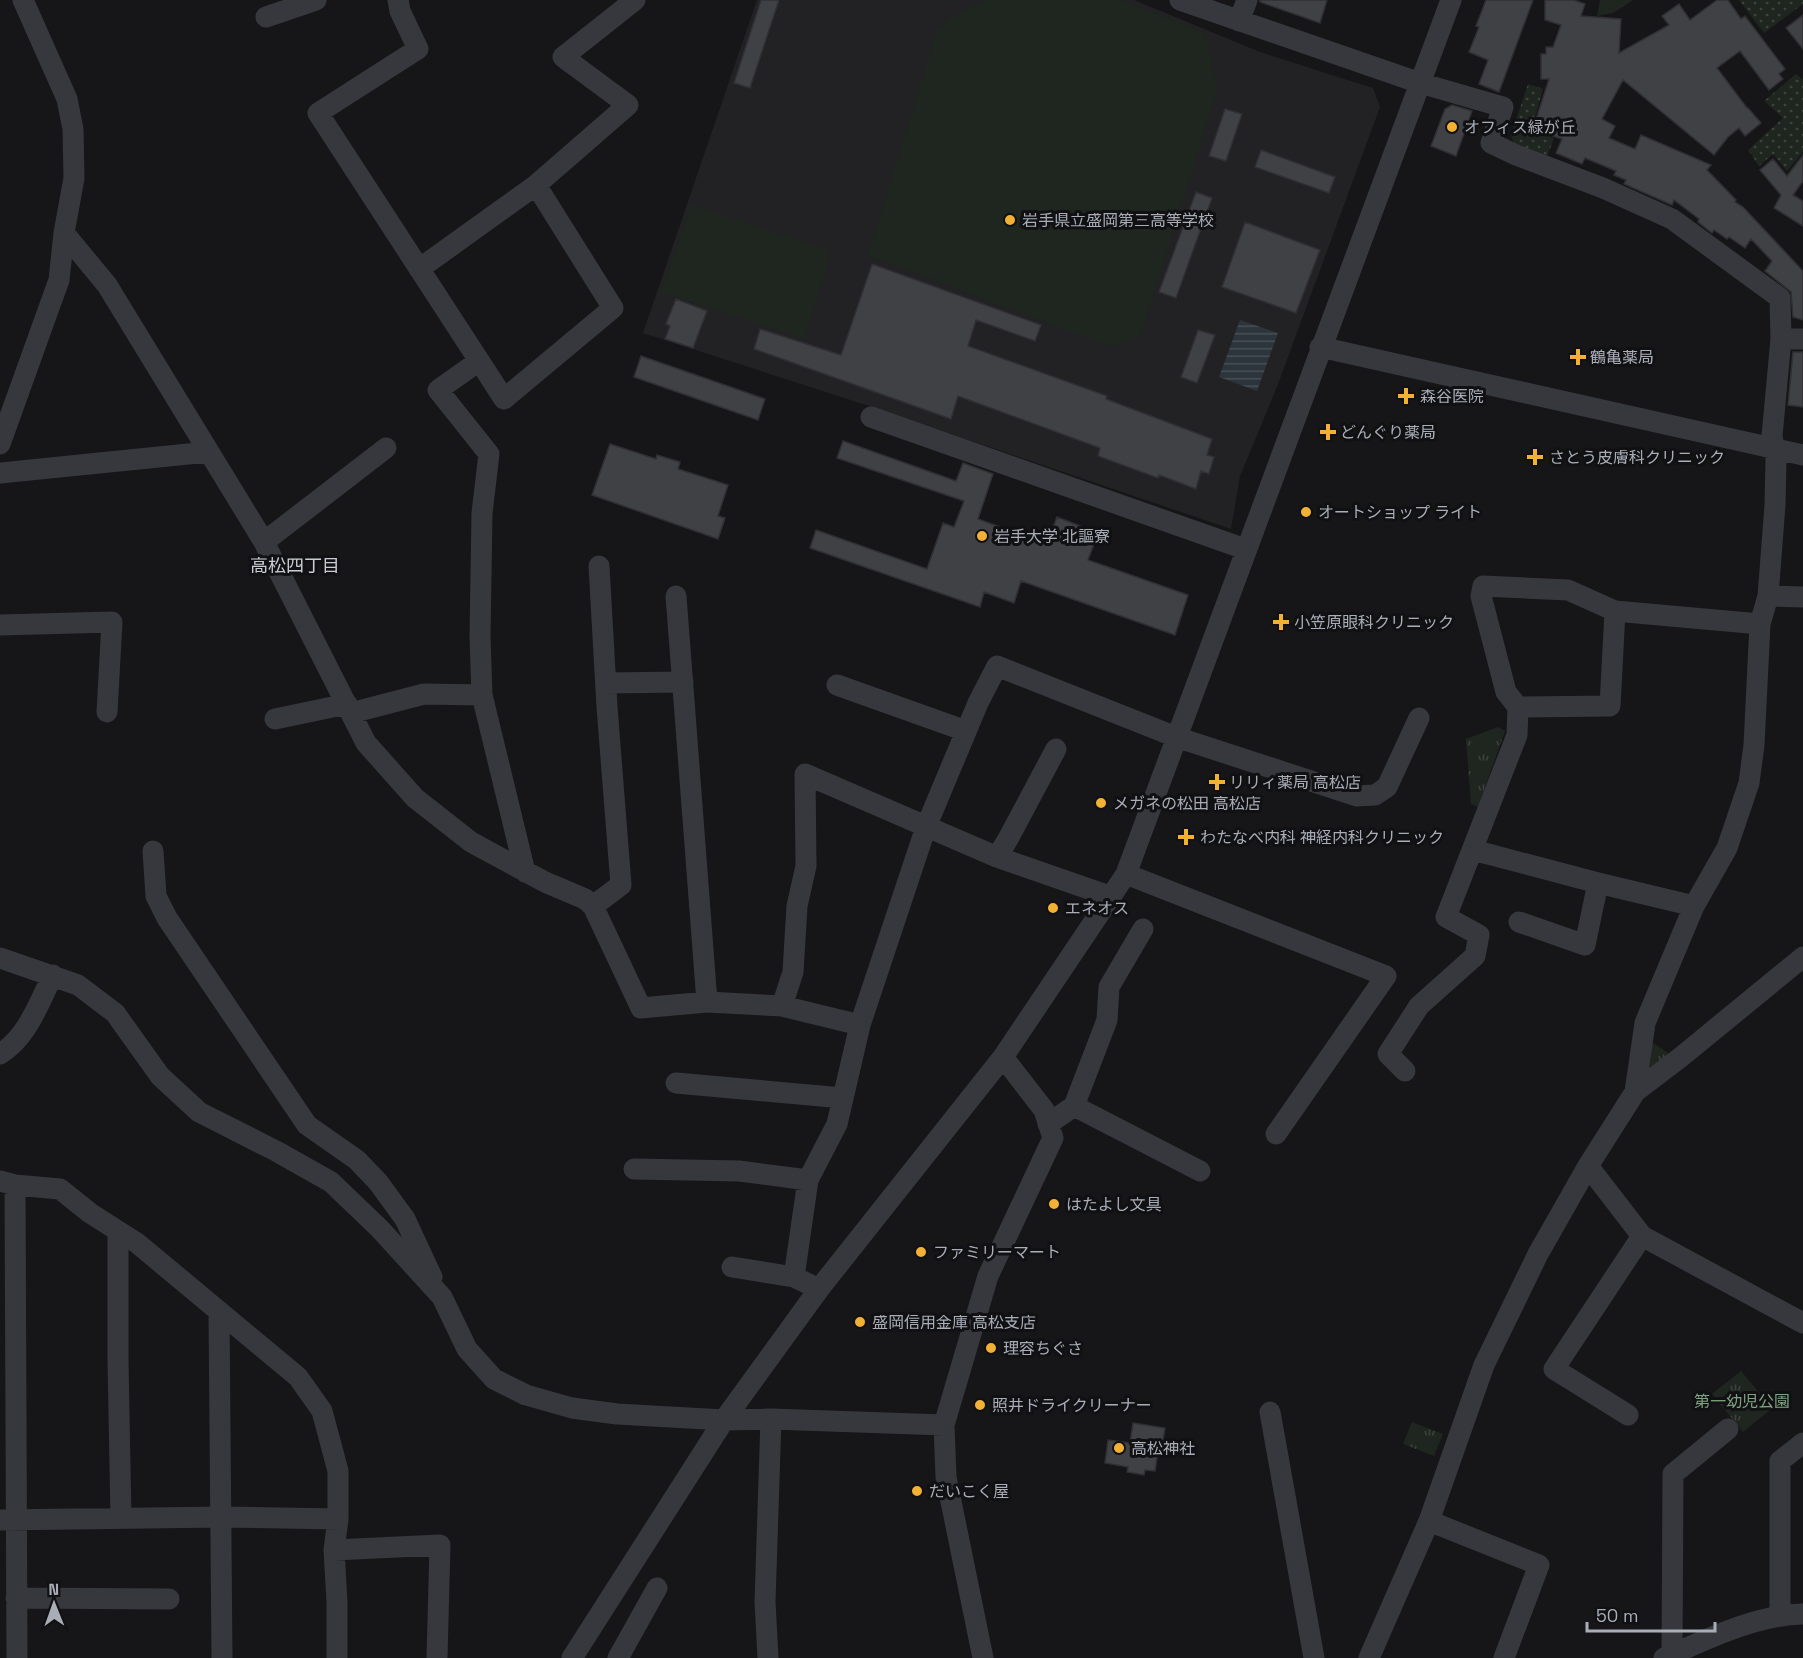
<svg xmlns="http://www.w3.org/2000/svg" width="1803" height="1658" font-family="'Space Grotesk','Noto Sans JP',sans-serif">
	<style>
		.built { fill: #222225 }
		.grass { fill: url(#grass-dots) }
		.park { fill: url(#park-tufts) }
		.pitch { fill: #1e261f }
		.water { fill: url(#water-rules) }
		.building { fill: #404145; stroke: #303034; stroke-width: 1.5 }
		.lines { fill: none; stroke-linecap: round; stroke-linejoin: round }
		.minor { stroke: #37383d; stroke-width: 21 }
		.poi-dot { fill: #f2b134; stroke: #111113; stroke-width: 2 }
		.labels { text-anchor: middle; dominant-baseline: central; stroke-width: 6; stroke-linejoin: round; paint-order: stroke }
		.poi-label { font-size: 16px; fill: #a8adb8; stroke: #111113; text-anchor: start }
		.park-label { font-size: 16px; fill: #7fa381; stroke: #111113 }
		.neighbourhood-label { font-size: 18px; fill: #c9ccd4; stroke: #111113 }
	</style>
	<defs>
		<pattern id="grass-dots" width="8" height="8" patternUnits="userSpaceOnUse" patternTransform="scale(1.5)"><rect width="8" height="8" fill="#1e261f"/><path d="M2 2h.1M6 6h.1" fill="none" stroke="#3c433d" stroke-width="1.8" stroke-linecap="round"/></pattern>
		<pattern id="park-tufts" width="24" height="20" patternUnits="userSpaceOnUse" patternTransform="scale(1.5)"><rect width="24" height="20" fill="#1e261f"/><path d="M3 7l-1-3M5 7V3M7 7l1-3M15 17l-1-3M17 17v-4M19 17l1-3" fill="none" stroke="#3c433d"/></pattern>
		<pattern id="water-rules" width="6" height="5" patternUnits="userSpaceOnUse" patternTransform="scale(1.5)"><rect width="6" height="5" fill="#2c353c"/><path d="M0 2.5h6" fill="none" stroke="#485056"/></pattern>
	</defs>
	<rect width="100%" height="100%" fill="#161618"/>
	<path class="built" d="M 757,0 L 1134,0 L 1260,52 L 1373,88 L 1380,107 L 1277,387 L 1240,476 L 1231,529 L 869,406 L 643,333 Z"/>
	<path class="grass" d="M 1739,0 L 1803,0 L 1803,4 L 1764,33 Z
		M 1796,74 L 1803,80 L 1803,152 L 1787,171 L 1773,154 L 1759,166 L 1748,150 L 1783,118 L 1764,101 Z
		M 1528,84 L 1543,89 L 1531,131 L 1554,138 L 1547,157 L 1514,144 L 1511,135 Z"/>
	<path class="park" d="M 1600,0 L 1633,0 L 1613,13 L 1597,16 Z
		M 1498,727 L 1505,731 L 1478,807 L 1471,804 L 1466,739 Z
		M 1649,1040 L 1671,1055 L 1647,1073 Z
		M 1741,1371 L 1772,1408 L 1743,1432 L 1712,1394 Z
		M 1412,1422 L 1443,1434 L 1434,1456 L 1403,1444 Z"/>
	<path class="pitch" d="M 984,0 L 1121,0 L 1205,33 L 1218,89 L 1141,336 L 1110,347 L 868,255 L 936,34 L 949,18 Z
		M 691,205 L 832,251 L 805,339 L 661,292 Z"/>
	<path class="water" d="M 1240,320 L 1278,333 L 1257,391 L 1219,377 Z"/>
	<path class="building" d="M 761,0 L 779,0 L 750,88 L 734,83 Z
		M 1260,0 L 1327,0 L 1320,23 L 1260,2 Z
		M 1486,0 L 1533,0 L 1499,92 L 1479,84 L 1488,60 L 1469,52 L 1479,27 L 1476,26 Z
		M 1545,0 L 1574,0 L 1585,4 L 1581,16 L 1621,19 L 1619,53 L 1669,25 L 1662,16 L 1679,4 L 1690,20 L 1717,0 L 1728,0 L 1741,19 L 1745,16 L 1785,69 L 1779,74 L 1783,79 L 1769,90 L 1740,51 L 1717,68 L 1747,108 L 1748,108 L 1761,123 L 1745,136 L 1739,128 L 1728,137 L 1714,155 L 1623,80 L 1602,119 L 1615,126 L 1609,138 L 1635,149 L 1641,135 L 1711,165 L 1707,170 L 1736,200 L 1735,202 L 1743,207 L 1803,271 L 1803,320 L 1793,317 L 1791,292 L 1765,271 L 1772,261 L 1751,239 L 1745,248 L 1729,237 L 1727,239 L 1714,230 L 1712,233 L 1698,222 L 1699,219 L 1674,200 L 1672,205 L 1624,184 L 1626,180 L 1614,175 L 1616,171 L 1585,158 L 1582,164 L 1556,153 L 1562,139 L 1533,129 L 1549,79 L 1541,79 L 1541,54 L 1546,54 L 1546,47 L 1553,47 L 1561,25 L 1545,20 Z
		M 1803,15 L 1803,49 L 1786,28 Z
		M 1452,105 L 1472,111 L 1456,156 L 1431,146 L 1445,109 Z
		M 1225,109 L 1242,114 L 1226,161 L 1209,156 Z
		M 1261,150 L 1335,177 L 1329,193 L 1255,167 Z
		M 1803,155 L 1803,181 L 1793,195 L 1803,201 L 1803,226 L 1774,208 L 1781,195 L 1760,170 L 1773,159 L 1787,176 Z
		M 1196,192 L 1212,198 L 1176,298 L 1159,292 Z
		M 1245,222 L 1320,250 L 1296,313 L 1222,287 Z
		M 872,264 L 1041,325 L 1035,341 L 976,320 L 968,346 L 1107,396 L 1106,399 L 1212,439 L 1207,455 L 1214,457 L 1209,474 L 1201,471 L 1196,489 L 1159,475 L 1158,478 L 1098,456 L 1100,448 L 958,396 L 951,419 L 754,349 L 760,329 L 841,355 Z
		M 676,299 L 707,311 L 693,348 L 665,339 L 670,326 L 666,324 Z
		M 1198,330 L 1215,335 L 1197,383 L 1181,377 Z
		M 1793,352 L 1803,352 L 1803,407 L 1788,405 Z
		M 641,356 L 765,399 L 758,420 L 634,377 Z
		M 843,441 L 956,481 L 963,463 L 993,474 L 978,519 L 1047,544 L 1057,517 L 1098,533 L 1088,560 L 1188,595 L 1175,635 L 1021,581 L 1014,603 L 984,592 L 980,607 L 810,548 L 816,530 L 927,569 L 943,523 L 954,527 L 964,501 L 837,458 Z
		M 610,444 L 656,459 L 657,455 L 680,462 L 678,469 L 728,485 L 718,516 L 725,518 L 718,539 L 592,495 Z
		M 1133,1423 L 1165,1428 L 1162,1446 L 1159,1445 L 1155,1471 L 1145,1470 L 1144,1475 L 1127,1472 L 1128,1467 L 1105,1463 L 1108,1440 L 1130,1443 Z"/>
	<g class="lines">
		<path class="minor" d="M 398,0 L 400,11 L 418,49 L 318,113 L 504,399 L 613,308 L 536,185 L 628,105 L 563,57 L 635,0
			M 1180,0 L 1420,83 L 1503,107 L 1491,143 L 1516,155 L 1603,188 L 1672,219 L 1780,298 L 1781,339 L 1772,436 L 1776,459 L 1775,505 L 1768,596 L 1760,624 L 1754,745 L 1749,783 L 1727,848 L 1694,906 L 1645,1023 L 1635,1092
			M 266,17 L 316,0
			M 1239,21 L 1247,0
			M 64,233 L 107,285 L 264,542 L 366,743 L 415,798 L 471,842 L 545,882 L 585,899 L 593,906 L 641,1008 L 707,1002 L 782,1006 L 860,1025 L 837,1124 L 808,1180 L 794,1277 L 819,1289
			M 419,269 L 536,185
			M 1781,339 L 1803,339
			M 1320,347 L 1803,455
			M 479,361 L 438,390 L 489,454 L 482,513 L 480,637 L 482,695 L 525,872
			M 871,417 L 1245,549
			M 0,444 L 59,280 L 64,233 L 74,178 L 73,129 L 67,99 L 23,0
			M 0,473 L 208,452
			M 264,542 L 386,448
			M 676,596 L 707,1002
			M 1768,596 L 1803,597
			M 0,625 L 112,622 L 107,712
			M 606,683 L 683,682
			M 837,685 L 966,731
			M 1518,707 L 1610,706 L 1615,611
			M 351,713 L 424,694 L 482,695
			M 275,719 L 347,704
			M 1473,850 L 1598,883
			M 153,851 L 156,896 L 167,918 L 307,1125 L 357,1160 L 378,1182 L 405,1219 L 432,1277
			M 997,857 L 1008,839 L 1056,749
			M 1126,874 L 1386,976 L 1276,1134
			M 593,906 L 621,885 L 607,707 L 599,566
			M 1519,922 L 1585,945 L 1598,883 L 1694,906
			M 0,958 L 78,985 L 115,1013 L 160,1076 L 199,1112 L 276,1151 L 331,1182 L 380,1229 L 442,1297 L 467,1349 L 494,1379 L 526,1395 L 572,1408 L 617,1414 L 724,1420 L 771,1419 L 944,1425
			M 782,1006 L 793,972 L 797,906 L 806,866 L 805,774 L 997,857 L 1112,897
			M 860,1025 L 926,827 L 978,703 L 997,666 L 1176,737 L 1357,796 L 1375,795 L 1387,787 L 1419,718
			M 0,1054 C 28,1037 39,1002 53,975
			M 1405,1071 L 1388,1054 L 1419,1006 L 1475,956 L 1479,935 L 1446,917 L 1517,735 L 1518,707 L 1506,692 L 1481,596 L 1483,586 L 1568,590 L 1615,611 L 1760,624
			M 676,1083 L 843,1098
			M 1074,1106 L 1200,1171
			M 1048,1124 L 1074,1106 L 1107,1020 L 1109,987 L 1143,929
			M 1588,1166 L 1642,1236 L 1803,1323
			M 634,1169 L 739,1171 L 808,1180
			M 0,1181 L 15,1185 L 60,1189 L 90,1213 L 137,1243 L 298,1377 L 322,1411 L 338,1471 L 338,1519 L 334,1550 L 337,1602 L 337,1658
			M 15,1185 L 17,1658
			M 118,1231 L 118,1361 L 121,1518
			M 732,1267 L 794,1277
			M 219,1313 L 222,1658
			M 1270,1412 L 1314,1658
			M 1628,1415 L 1554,1369 L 1642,1236
			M 0,1520 L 221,1517 L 338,1519
			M 1429,1521 L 1539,1565 L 1504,1658
			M 334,1550 L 440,1545 L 437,1658
			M 16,1598 L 169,1599
			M 1780,1615 L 1780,1461 L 1803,1443
			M 1672,1654 L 1673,1474 L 1728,1429
			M 572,1658 L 724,1420 L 819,1289 L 1003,1057 L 1126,874 L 1451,0
			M 618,1658 L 657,1588
			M 768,1658 L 765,1602 L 771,1419
			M 983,1658 L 946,1477 L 944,1425 L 988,1276 L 1053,1138 L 1044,1110 L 1003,1057
			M 1369,1658 L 1429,1521 L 1484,1365 L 1538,1254 L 1588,1166 L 1635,1092 L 1681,1057 L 1803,957
			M 1664,1658 C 1707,1639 1756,1615 1803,1614"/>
	</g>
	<g class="poi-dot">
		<circle cx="1452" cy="127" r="6"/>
		<circle cx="1010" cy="220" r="6"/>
		<path d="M1575 348h6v6h6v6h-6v6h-6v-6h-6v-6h6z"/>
		<path d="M1403 387h6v6h6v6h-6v6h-6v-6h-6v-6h6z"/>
		<path d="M1325 423h6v6h6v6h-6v6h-6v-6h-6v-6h6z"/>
		<path d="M1532 448h6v6h6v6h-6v6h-6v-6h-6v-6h6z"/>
		<circle cx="1306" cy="512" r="6"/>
		<circle cx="982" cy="536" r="6"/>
		<path d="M1278 613h6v6h6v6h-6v6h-6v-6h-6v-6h6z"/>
		<path d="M1214 773h6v6h6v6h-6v6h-6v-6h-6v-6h6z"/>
		<circle cx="1101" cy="803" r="6"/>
		<path d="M1183 828h6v6h6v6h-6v6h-6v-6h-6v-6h6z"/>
		<circle cx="1053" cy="908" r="6"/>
		<circle cx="1054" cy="1204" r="6"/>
		<circle cx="921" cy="1252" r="6"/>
		<circle cx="860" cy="1322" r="6"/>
		<circle cx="991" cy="1348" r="6"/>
		<circle cx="980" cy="1405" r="6"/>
		<circle cx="1119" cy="1448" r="6"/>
		<circle cx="917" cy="1491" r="6"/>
	</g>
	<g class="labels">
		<g class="poi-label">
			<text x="1464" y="127">オフィス緑が丘</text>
			<text x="1022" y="220">岩手県立盛岡第三高等学校</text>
			<text x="1590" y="357">鶴亀薬局</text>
			<text x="1420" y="396">森谷医院</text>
			<text x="1340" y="432">どんぐり薬局</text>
			<text x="1549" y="457">さとう皮膚科クリニック</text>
			<text x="1318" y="512">オートショップ ライト</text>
			<text x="994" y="536">岩手大学 北謳寮</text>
			<text x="1294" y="622">小笠原眼科クリニック</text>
			<text x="1229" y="782">リリィ薬局 高松店</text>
			<text x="1113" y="803">メガネの松田 高松店</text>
			<text x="1200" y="837">わたなべ内科 神経内科クリニック</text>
			<text x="1065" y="908">エネオス</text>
			<text x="1066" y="1204">はたよし文具</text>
			<text x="933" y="1252">ファミリーマート</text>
			<text x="872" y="1322">盛岡信用金庫 高松支店</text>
			<text x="1003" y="1348">理容ちぐさ</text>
			<text x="992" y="1405">照井ドライクリーナー</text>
			<text x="1131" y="1448">高松神社</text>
			<text x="929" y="1491">だいこく屋</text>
		</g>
		<g class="park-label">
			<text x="1742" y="1401">第一幼児公園</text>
		</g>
		<g class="neighbourhood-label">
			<text x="295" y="565">高松四丁目</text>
		</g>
	</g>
	<g transform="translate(54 1604) rotate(359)" stroke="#111113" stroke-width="4.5" paint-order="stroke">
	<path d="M0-4.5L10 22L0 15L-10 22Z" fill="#a8adb8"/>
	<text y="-9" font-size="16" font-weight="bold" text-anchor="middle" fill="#a8adb8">N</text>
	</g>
	<path d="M1587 1622v9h128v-9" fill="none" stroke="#a8adb8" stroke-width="3"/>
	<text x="1596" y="1622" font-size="18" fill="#a8adb8" stroke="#111113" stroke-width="4.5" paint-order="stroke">50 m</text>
</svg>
